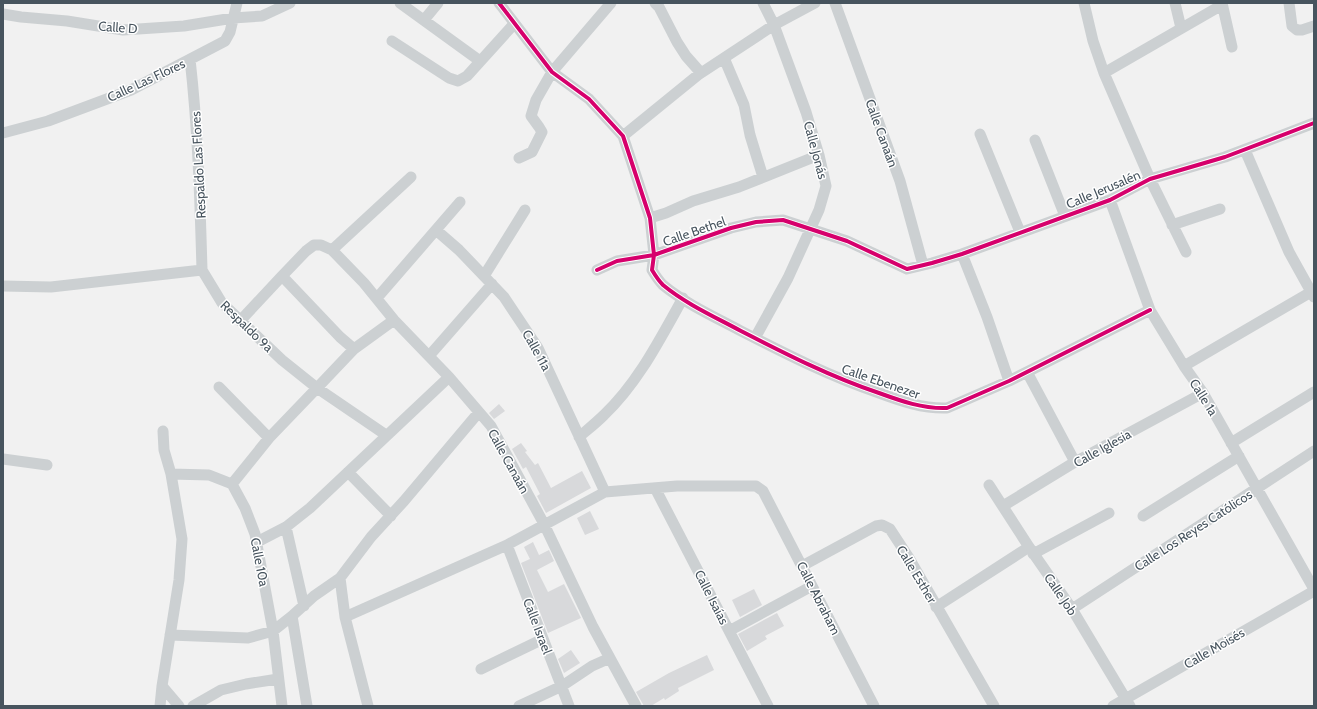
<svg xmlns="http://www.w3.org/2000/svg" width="1317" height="709" font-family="Cabin,sans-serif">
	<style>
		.building { fill: #d8d9db }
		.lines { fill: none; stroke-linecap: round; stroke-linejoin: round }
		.minor { stroke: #ccd0d2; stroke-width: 11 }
		.cycleway-casing { stroke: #fff; stroke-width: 6 }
		.cycleway { stroke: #d6006c; stroke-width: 4 }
		.labels { text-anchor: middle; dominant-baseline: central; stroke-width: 3; stroke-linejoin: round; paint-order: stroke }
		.street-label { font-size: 13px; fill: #47545e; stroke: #fff }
	</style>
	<rect width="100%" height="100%" fill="#f1f1f1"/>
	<path class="building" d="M 499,404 L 505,411 L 494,419 L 489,413 Z
		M 521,443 L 527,451 L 525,452 L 535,465 L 538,463 L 551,488 L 582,471 L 591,488 L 546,513 L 537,496 L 540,494 L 526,467 L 523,469 L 512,449 Z
		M 590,511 L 599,529 L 585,535 L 577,518 Z
		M 533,542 L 539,555 L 549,550 L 554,561 L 537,570 L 548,592 L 564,584 L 581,618 L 548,633 L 521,563 L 530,559 L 524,547 Z
		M 754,589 L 762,605 L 740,617 L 732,600 Z
		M 777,613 L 784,626 L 765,636 L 767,639 L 747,651 L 738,634 Z
		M 571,650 L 580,663 L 564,673 L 558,659 Z
		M 707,655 L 714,670 L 678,688 L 679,691 L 665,700 L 664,698 L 651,706 L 644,706 L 636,692 L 669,673 Z"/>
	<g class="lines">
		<path class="minor" d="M 400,3 L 480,61
			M 499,3 L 552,72 L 589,99 L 623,136 L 650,218 L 654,255 L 652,270 C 655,275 659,281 663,285 C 686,304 715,317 741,331 C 786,354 831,377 879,393 C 901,401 923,409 947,408 L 1009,381 L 1150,310
			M 655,3 L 659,7 L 677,42 L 686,56 L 701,73
			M 835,3 L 900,181 L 923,265
			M 1084,3 L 1093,41 L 1104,73 L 1150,179 L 1186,252
			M 1175,3 L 1181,28
			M 1222,3 L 1232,47
			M 1289,3 L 1292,26 L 1297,30 L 1302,30 L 1314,26
			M 3,14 L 21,17 L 67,21 L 123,30 L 184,26 L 233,18 L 262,16 L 290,3
			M 424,20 L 438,3
			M 392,41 L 449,78 L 458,81 L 467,76 L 514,24
			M 724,58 L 744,105 L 750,135 L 763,177
			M 190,59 C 198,129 200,200 202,270
			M 1104,73 L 1222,5
			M 3,133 L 48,121 L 131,90 L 225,41 L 230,32 L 237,3
			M 980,134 L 1020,232
			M 623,136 L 698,75 L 774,25 L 815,3
			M 1035,140 L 1065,216
			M 1245,150 L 1289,252 L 1314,297
			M 519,158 L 532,152 L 542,132 L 539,127 L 531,116 L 536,100 L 552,72 L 611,3
			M 1110,200 L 1150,310 L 1184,366 L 1203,393 L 1314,589
			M 650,218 L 666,213 L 693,201 L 739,187 L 819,155
			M 1172,225 L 1220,209
			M 436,230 L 459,250 L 504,297 L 538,348 L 605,492
			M 332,250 L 411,177
			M 962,254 L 987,317 L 1009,381
			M 597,270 L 617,261 L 654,255 L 731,228 L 756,222 L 783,220 L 847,241 L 907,269 L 932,263 L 962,254 L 1110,200 L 1150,179 L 1225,157 L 1314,123
			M 484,276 L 525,210
			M 3,286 L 51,287 L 202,270 L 222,303 L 282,360 L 317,388 L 386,435
			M 377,298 L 460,202
			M 240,321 L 282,276
			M 755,338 L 788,278 L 819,210 L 826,186 L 819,155 L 806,112 L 774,25 L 763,3
			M 354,349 L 340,337 L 282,276 L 306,251 L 314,245 L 321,245 L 332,250 L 364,283 L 394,320 L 449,377 L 491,426 L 544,524 L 593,627 L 636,706
			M 429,356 L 492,284
			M 1184,366 L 1311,292
			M 1027,372 L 1075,462
			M 219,387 L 269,438
			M 579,437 C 587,430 596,423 604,415 C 638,383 660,339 683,298
			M 1231,443 L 1314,392
			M 3,459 L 47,465
			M 348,472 L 391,516
			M 171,474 L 209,475 L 232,484 L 245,508 L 255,534 L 273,631 L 282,706
			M 232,484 L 269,438 L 317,388 L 354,349 L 394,320
			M 989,485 L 1029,547 L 1072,609 L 1130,706
			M 655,488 L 768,706
			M 1003,506 L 1075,462 L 1203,393
			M 1143,516 L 1239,456
			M 286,527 L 304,606
			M 257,542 L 286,527 L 310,508 L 449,377
			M 507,545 L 569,706
			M 1033,554 L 1109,513
			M 802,566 L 876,526 L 882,525 L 890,529 L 909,558 L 994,706
			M 340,578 L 345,617 L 368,706
			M 936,607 L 1029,547
			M 1072,609 L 1314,451
			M 292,616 L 307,706
			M 345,617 L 507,545 L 605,492 L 677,486 L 756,486 L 763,491 L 874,706
			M 729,631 L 812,586
			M 170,635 L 248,638 L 273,631 L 292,616 L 314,596 L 340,578 L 371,537 L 404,501 L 479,412
			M 481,669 L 543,639
			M 162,686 L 179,706
			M 160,706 L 162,686 L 179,580 L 182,539 L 171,474 L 164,450 L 163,431
			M 193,706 L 221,690 L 246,684 L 278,679
			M 519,706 L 562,686 L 592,666 L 610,658
			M 1113,706 L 1314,591"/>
		<defs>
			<path id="cycleway" d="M 499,3 L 552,72 L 589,99 L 623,136 L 650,218 L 654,255 L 652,270 C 655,275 659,281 663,285 C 686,304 715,317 741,331 C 786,354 831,377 879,393 C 901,401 923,409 947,408 L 1009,381 L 1150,310
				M 597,270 L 617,261 L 654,255 L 731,228 L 756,222 L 783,220 L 847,241 L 907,269 L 932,263 L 962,254 L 1110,200 L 1150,179 L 1225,157 L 1314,123"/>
		</defs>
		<use href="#cycleway" class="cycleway-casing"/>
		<use href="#cycleway" class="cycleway"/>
	</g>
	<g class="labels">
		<g class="street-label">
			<text transform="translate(118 27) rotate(4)">Calle D</text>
			<text transform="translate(146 80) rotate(-25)">Calle Las Flores</text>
			<text transform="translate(882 133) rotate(70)">Calle Canaán</text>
			<text transform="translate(816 150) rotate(75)">Calle Jonás</text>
			<text transform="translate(198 165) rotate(-93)">Respaldo Las Flores</text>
			<text transform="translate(1103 189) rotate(-23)">Calle Jerusalén</text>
			<text transform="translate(694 231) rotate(-19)">Calle Bethel</text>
			<text transform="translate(247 326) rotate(44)">Respaldo 9a</text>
			<text transform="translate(537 350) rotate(61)">Calle 11a</text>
			<text transform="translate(881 381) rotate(19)">Calle Ebenezer</text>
			<text transform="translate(1204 397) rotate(58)">Calle 1a</text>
			<text transform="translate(1102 448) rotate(-29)">Calle Iglesia</text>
			<text transform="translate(509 461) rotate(61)">Calle Canaán</text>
			<text transform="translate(1193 530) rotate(-33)">Calle Los Reyes Católicos</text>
			<text transform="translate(260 562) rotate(79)">Calle 10a</text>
			<text transform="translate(917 574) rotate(59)">Calle Esther</text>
			<text transform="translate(1061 594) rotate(56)">Calle Job</text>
			<text transform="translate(712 597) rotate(63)">Calle Isaías</text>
			<text transform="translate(819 598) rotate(63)">Calle Abraham</text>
			<text transform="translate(538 626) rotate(69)">Calle Israel</text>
			<text transform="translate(1214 648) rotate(-30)">Calle Moisés</text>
		</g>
	</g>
	<rect width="1317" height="709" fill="none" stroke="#47545e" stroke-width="8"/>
</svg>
